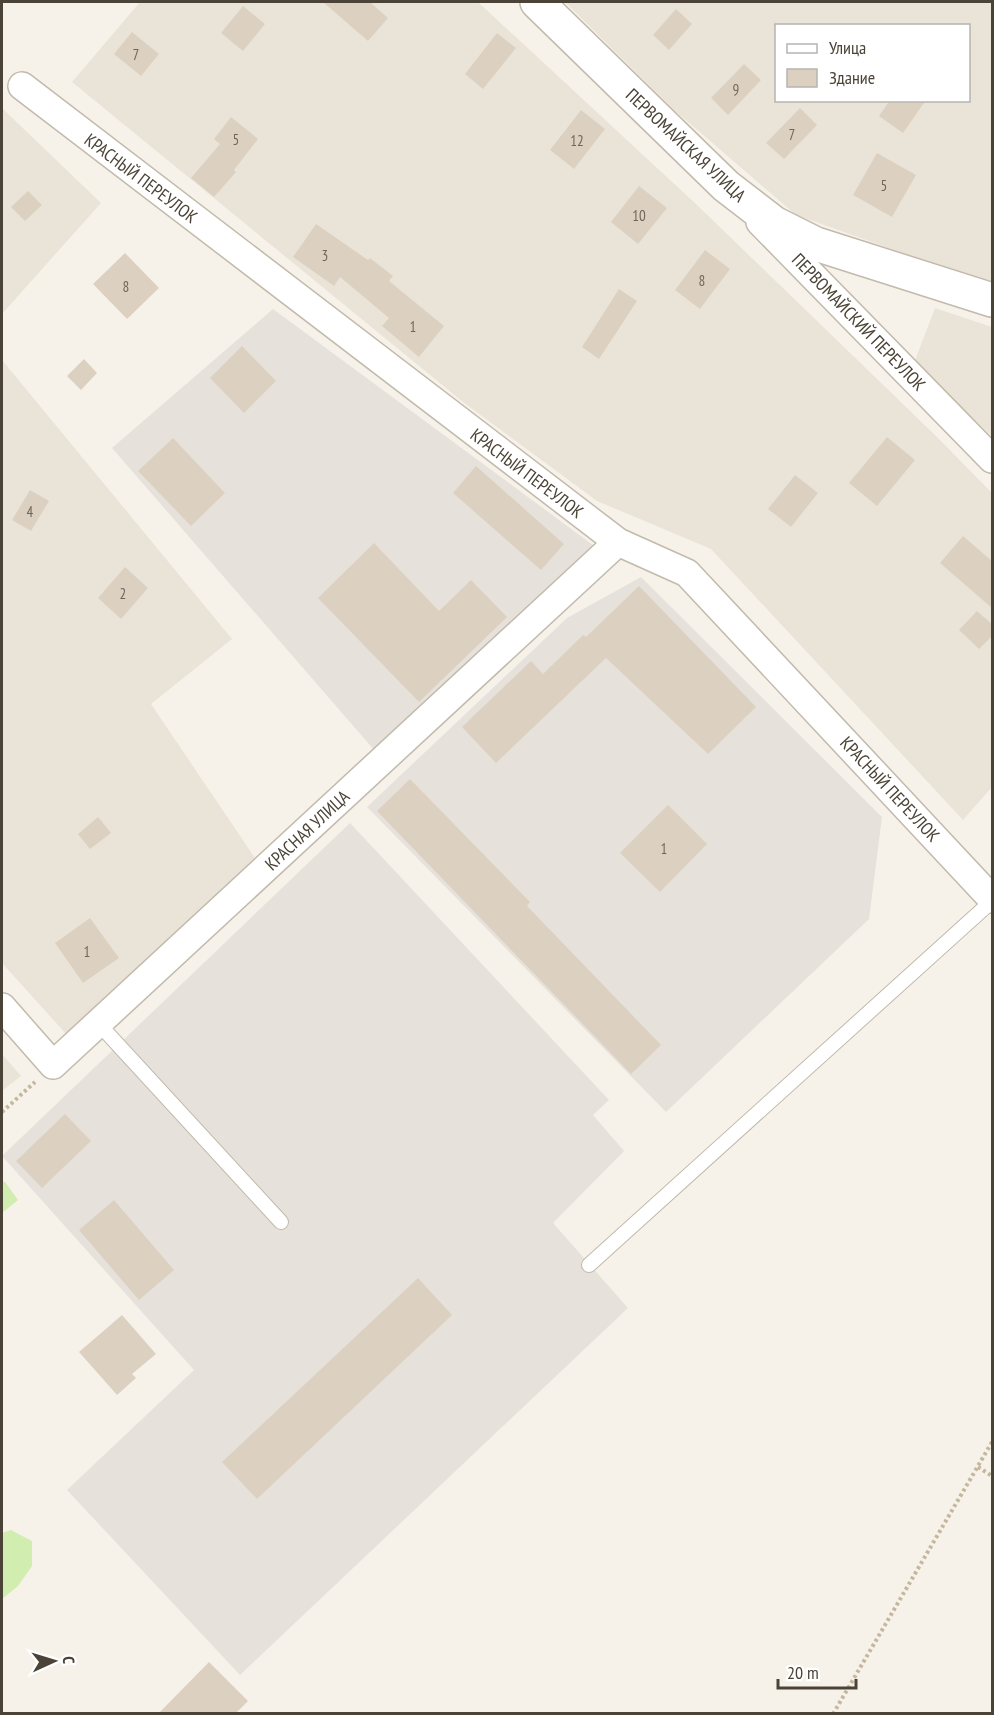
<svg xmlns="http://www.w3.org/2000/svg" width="994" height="1715" font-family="'PT Sans Narrow',sans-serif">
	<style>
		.residential { fill: #eae4d8; fill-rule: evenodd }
		.industrial { fill: #e6e1db }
		.green { fill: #d1edb0 }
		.building { fill: #dcd1c1 }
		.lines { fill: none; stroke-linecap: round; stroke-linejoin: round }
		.service-casing { stroke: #c2baab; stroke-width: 16 }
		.minor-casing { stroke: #c2baab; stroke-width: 30 }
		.tertiary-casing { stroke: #c2baab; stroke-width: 36 }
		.path { stroke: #c5b79c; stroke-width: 4; stroke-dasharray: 3 3; stroke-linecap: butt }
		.service { stroke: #fff; stroke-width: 14 }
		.minor { stroke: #fff; stroke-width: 27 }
		.tertiary { stroke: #fff; stroke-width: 33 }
		.labels { text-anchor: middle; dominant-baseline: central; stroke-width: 5; stroke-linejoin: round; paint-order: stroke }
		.number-label { font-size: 15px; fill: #6f665a }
		.street-label { font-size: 18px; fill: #4b4337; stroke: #fff }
	</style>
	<rect width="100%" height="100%" fill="#f6f2ea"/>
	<path class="residential" d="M 140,2 L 478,2 L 697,205 L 937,437 L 992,493 L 992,787 L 963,820 L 711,549 L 597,501 L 463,402 L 72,82 Z
		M 565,2 L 992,2 L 992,281 L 914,257 L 796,215 L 673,109 ZM 776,26 L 968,26 L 968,100 L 776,100 Z
		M 2,108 L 101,203 L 2,314 Z
		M 935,308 L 992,327 L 992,436 L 914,363 Z
		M 2,360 L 232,639 L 151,704 L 255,858 L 67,1035 L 2,963 Z
		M 2,1054 L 21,1076 L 2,1091 Z"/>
	<path class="industrial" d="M 273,309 L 597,548 L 375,751 L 112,448 Z
		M 641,577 L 882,817 L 869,919 L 666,1112 L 367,807 L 567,618 Z
		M 350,823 L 609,1100 L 593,1115 L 624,1151 L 553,1223 L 628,1308 L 240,1675 L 67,1490 L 194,1370 L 2,1156 Z"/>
	<path class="green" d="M 2,1181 L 5,1182 L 18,1200 L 2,1213 Z
		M 11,1530 L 32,1541 L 32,1566 L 18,1586 L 2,1599 L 2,1533 Z"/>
	<path class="building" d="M 323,2 L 370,2 L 388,18 L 368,41 Z
		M 243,6 L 265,24 L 243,51 L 221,33 Z
		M 676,9 L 692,24 L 669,50 L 653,35 Z
		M 132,32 L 159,54 L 141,76 L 114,54 Z
		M 497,33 L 516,48 L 483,89 L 465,74 Z
		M 744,64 L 761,80 L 728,115 L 711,98 Z
		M 890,100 L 926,100 L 903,133 L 879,116 Z
		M 800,108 L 817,125 L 784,159 L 766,143 Z
		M 581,110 L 605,129 L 574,169 L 550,150 Z
		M 231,117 L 258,139 L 234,170 L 236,172 L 214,197 L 191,178 L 220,144 L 214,139 Z
		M 877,153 L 916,175 L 892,217 L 853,195 Z
		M 639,186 L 667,208 L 638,244 L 611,222 Z
		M 28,191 L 42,205 L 25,221 L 11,207 Z
		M 316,224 L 368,260 L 370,258 L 393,276 L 389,281 L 444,326 L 419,357 L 382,326 L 389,318 L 340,277 L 334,286 L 293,257 Z
		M 705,250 L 730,269 L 700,309 L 675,290 Z
		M 125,253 L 159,288 L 127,319 L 93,284 Z
		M 619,289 L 637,301 L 599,359 L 582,347 Z
		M 242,346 L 276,381 L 244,413 L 210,378 Z
		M 84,359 L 97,373 L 81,390 L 67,376 Z
		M 887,437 L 915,460 L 877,506 L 849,483 Z
		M 173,438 L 225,493 L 191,526 L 138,471 Z
		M 476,466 L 564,544 L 541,570 L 453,493 Z
		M 795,475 L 818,493 L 791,527 L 768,509 Z
		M 30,490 L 49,501 L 31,531 L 12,520 Z
		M 963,536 L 993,562 L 993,609 L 940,563 Z
		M 374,543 L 439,611 L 471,580 L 507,617 L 419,702 L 318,598 Z
		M 125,567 L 148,588 L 121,619 L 98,598 Z
		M 639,586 L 756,707 L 708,754 L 606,658 L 496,763 L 462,727 L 531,661 L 543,674 L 583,635 L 586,637 Z
		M 977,611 L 993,625 L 993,635 L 979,649 L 959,630 Z
		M 410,779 L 530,902 L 527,906 L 661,1045 L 631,1074 L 377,811 Z
		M 668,805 L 707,844 L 660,892 L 620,853 Z
		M 98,817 L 111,833 L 90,849 L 78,834 Z
		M 90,918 L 119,958 L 83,983 L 55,943 Z
		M 65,1114 L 91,1141 L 42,1188 L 16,1161 Z
		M 114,1200 L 174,1270 L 139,1300 L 79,1230 Z
		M 418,1278 L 452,1315 L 257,1499 L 222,1462 Z
		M 122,1315 L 156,1354 L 132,1374 L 136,1378 L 117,1395 L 79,1352 Z
		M 209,1662 L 248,1701 L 236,1713 L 159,1713 Z"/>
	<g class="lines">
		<defs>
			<path id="service" d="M 98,1023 L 281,1222
				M 589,1265 L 992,901"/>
			<path id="minor" d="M 22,86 L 618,542 L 687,573 L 992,899
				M 760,222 L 992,459
				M 2,1007 L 53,1065 L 618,542"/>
			<path id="tertiary" d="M 537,2 L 726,186 L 774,223 L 816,244 L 992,300"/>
		</defs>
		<use href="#service" class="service-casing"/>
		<use href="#minor" class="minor-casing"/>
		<use href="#tertiary" class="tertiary-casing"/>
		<path class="path" d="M 2,1112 L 35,1082
			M 978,1467 L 992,1476
			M 833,1714 L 992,1442"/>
		<use href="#service" class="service"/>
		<use href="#minor" class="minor"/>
		<use href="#tertiary" class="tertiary"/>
	</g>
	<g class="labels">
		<g class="number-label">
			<text x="136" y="54">7</text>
			<text x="736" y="89">9</text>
			<text x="792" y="134">7</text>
			<text x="236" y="139">5</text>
			<text x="577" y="140">12</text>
			<text x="884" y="185">5</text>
			<text x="639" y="215">10</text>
			<text x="325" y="255">3</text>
			<text x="702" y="280">8</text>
			<text x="126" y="286">8</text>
			<text x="413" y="326">1</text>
			<text x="30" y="511">4</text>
			<text x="123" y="593">2</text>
			<text x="664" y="848">1</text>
			<text x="87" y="951">1</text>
		</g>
		<g class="street-label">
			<text transform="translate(686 145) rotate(43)">ПЕРВОМАЙСКАЯ УЛИЦА</text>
			<text transform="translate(141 178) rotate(37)">КРАСНЫЙ ПЕРЕУЛОК</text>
			<text transform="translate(859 322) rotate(46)">ПЕРВОМАЙСКИЙ ПЕРЕУЛОК</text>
			<text transform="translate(527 473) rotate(37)">КРАСНЫЙ ПЕРЕУЛОК</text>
			<text transform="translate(890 789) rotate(47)">КРАСНЫЙ ПЕРЕУЛОК</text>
			<text transform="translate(307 830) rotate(-43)">КРАСНАЯ УЛИЦА</text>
		</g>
	</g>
	<rect width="994" height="1715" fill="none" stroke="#4b4337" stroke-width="6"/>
	<rect x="775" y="24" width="195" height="78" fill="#ffffff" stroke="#b7b4af" stroke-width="1.5"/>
	<rect x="787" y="44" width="30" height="9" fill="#ffffff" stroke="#b7b4af" stroke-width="1.5"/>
	<text x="829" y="54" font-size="18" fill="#4b4337">Улица</text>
	<rect x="787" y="69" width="30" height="18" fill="#dcd1c1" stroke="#b7b4af" stroke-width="1.5"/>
	<text x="829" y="84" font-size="18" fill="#4b4337">Здание</text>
	<g transform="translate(54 1661) rotate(86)" stroke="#ffffff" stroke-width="4.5" paint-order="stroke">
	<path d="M0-4.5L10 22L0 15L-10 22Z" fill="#4b4337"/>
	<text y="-9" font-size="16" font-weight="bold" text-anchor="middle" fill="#4b4337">С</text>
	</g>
	<path d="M778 1679v9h78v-9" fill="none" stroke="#4b4337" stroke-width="3"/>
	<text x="787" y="1679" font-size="18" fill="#4b4337" stroke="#ffffff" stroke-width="4.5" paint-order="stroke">20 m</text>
</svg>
